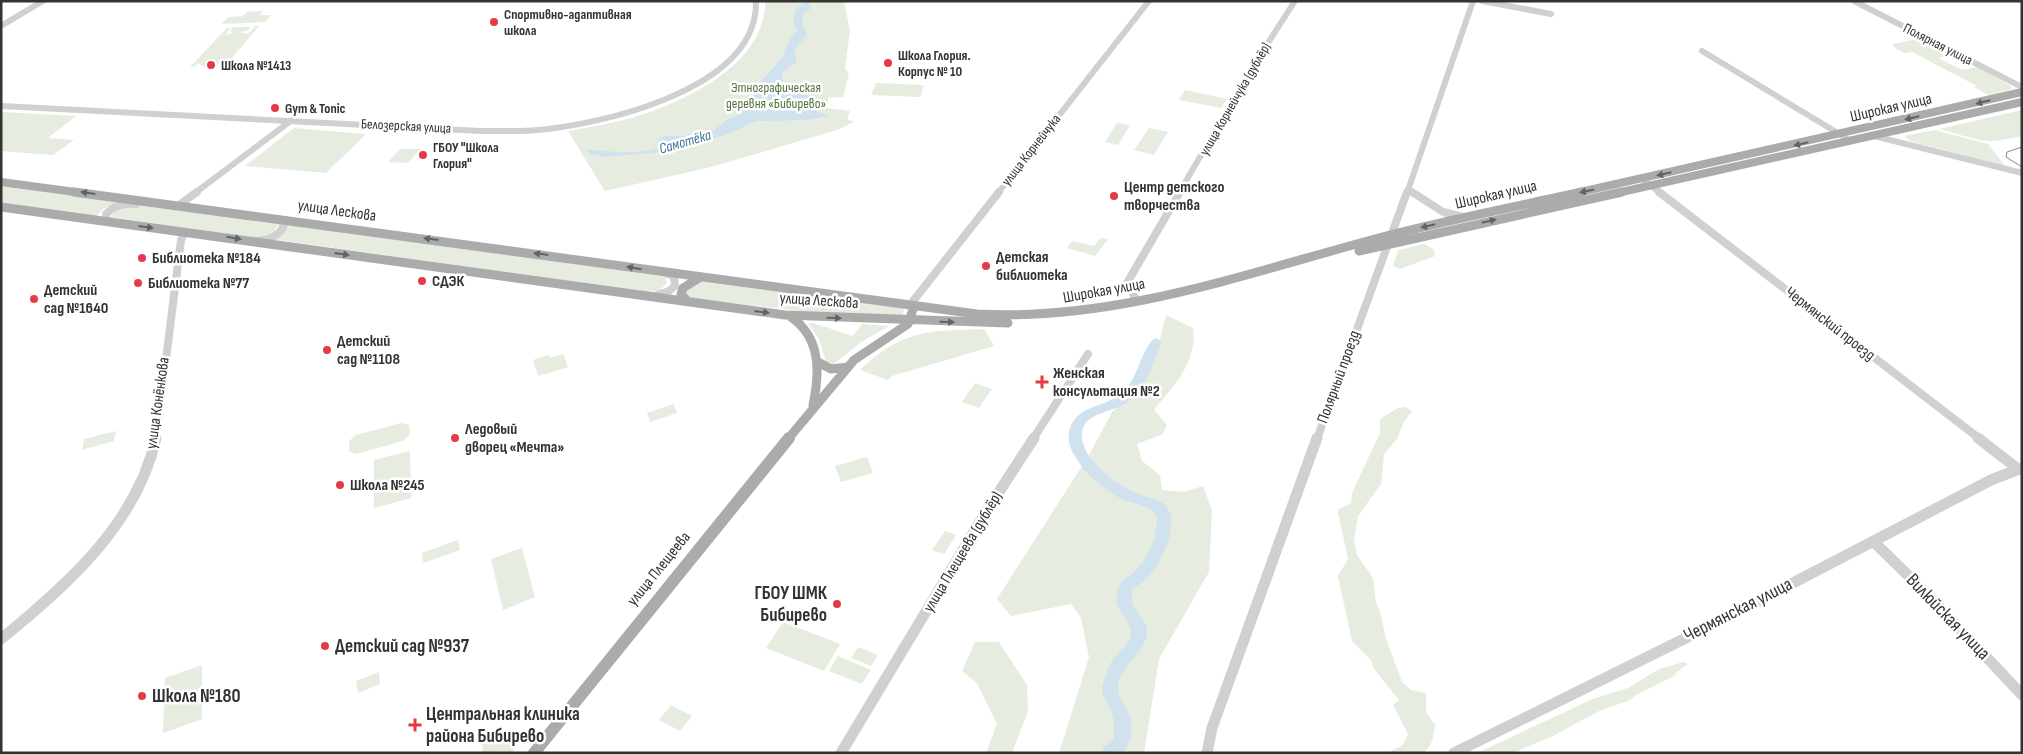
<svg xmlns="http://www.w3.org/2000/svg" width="2023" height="754" font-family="'Sofia Sans Condensed',sans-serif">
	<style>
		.green { fill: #e6ecdf }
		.water { fill: #cfe2ee }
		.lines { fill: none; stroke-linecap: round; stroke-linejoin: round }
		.river { fill: #cfe2ee; fill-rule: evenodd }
		.minor-far2 { stroke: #d0d0d0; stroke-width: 6 }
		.minor-far1 { stroke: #d0d0d0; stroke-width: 8 }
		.minor { stroke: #d0d0d0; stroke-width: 11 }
		.major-far2 { stroke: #ababab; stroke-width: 8 }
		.major-far1 { stroke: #ababab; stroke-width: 9 }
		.major { stroke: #ababab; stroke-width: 12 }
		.tram { stroke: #888; stroke-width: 1 }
		.oneway { fill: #636363 }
		.poi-dot { fill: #e63946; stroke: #fff; stroke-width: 2 }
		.labels { text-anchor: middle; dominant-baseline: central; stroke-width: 5; stroke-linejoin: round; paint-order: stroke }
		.far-poi-label { font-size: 14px; font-weight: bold; fill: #333; stroke: #fff; text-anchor: start }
		.far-street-label { font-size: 14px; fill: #333; stroke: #fff }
		.far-park-label { font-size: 14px; fill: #56703f; stroke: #fff }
		.far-water-label { font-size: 15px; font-style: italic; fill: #3f7597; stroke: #fff }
		.street-label { font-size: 16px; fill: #333; stroke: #fff }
		.poi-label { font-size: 16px; font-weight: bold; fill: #333; stroke: #fff; text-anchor: start }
		.near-poi-label { font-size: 19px; font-weight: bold; fill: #333; stroke: #fff; text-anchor: start }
		.near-street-label { font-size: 19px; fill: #333; stroke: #fff }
	</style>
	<rect width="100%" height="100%" fill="#fff"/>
	<path class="green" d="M 765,1 L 844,1 L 850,31 L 845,68 L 849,74 L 843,97 L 828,98 L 827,108 L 850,111 L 847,119 L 854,122 L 837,130 L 711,167 L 605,191 L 568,131 C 590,127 613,123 635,117 C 686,101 766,64 765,1 Z
		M 263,11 L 258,18 L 261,15 L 271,15 L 266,22 L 222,24 L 228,17 L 242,16 L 240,19 L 247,12 Z
		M 255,26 L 259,26 L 225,66 L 221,66 L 224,62 L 204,67 L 198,63 L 195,67 L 190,67 L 227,28 L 231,28 L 225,35 L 234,33 L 230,32 L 233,27 L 251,27 L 247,31 L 240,32 L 248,34 Z
		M 1922,38 L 1953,54 L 1938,58 L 1962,70 L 1978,67 L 2011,86 L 2012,89 L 1988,95 L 1974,87 L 1977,86 L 1912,52 L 1904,53 L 1895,48 L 1893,44 Z
		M 876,83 L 924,85 L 920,97 L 871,95 Z
		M 1185,90 L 1227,99 L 1221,108 L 1179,100 Z
		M 2022,110 L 2022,136 C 2016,138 1996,141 1990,141 C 1977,141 1953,132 1939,129 Z
		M 1,112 L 76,116 L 48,138 L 74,140 L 53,155 L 1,151 Z
		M 1117,123 L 1130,125 L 1118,145 L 1105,142 Z
		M 294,128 L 366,134 L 326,173 L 245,166 Z
		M 1149,128 L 1168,132 L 1154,155 L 1134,150 Z
		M 1934,130 L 1988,144 L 2005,166 L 1910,141 L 1904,136 Z
		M 400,149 L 420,149 L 408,163 L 388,162 Z
		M 1,186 L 13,187 L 118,201 L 103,209 L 97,216 L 1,203 Z
		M 133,205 L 278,223 L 278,225 L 273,233 L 256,238 L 111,217 L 113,211 Z
		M 289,225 L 661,276 L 665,277 L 667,283 L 659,291 L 647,292 L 271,239 L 285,231 Z
		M 1101,238 L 1108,239 L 1095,256 L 1067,248 L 1072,241 L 1094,246 Z
		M 1425,244 L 1434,250 L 1435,256 L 1400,269 L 1393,266 L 1398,250 Z
		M 702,280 L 904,308 L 903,315 L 817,313 L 688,298 L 685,296 L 685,288 Z
		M 1166,315 L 1193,328 C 1198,362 1174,385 1154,410 L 1167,425 L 1163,434 L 1137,444 L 1142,461 L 1160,475 L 1162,490 L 1183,492 L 1203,486 L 1212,510 L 1209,572 L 1159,659 L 1144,753 L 1059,753 L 1089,657 L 1081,618 L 1071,604 L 1011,616 L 997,599 L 1089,455 L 1112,412 L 1141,383 L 1158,347 Z
		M 808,323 L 813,323 L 853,336 L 862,324 L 889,326 L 861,342 L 834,364 L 826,362 L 819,339 Z
		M 984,329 L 994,346 L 892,376 L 888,380 L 860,370 C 904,329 927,331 984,329 Z
		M 563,354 L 568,367 L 538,376 L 533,360 L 548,355 L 550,358 Z
		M 975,383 L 992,389 L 979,408 L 962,402 Z
		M 673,404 L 677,413 L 650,422 L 647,413 Z
		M 1405,407 L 1412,411 L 1404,422 L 1397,439 L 1384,454 L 1381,484 L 1358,516 L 1354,540 L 1357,555 L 1373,578 L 1376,603 L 1380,611 L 1386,639 L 1402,682 L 1411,690 L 1426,693 L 1426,712 L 1435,725 C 1433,737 1433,747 1422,753 L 1387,753 L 1403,745 L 1408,734 L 1393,705 L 1399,700 L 1374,669 L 1371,660 L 1352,641 L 1338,576 L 1348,559 L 1338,512 L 1339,509 L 1351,503 L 1352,493 L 1380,433 L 1380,419 L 1398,408 Z
		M 402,423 L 409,425 L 410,434 L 403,441 L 356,454 L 349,451 L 349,441 L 356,435 Z
		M 116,431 L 114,441 L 82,450 L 84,439 Z
		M 410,451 L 411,498 L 374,508 L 374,460 Z
		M 867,457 L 873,473 L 841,482 L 835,466 Z
		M 945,531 L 956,535 L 944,554 L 932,550 Z
		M 458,540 L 460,550 L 423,563 L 422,553 Z
		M 522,548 L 535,597 L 503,610 L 491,559 Z
		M 783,622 L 840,644 L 824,671 L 766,648 Z
		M 975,642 L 999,642 L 1027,685 L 1028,711 L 1012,753 L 986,753 L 997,724 L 977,683 L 962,671 Z
		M 858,647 L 878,655 L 871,666 L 851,658 Z
		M 838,656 L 871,670 L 862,684 L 829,671 Z
		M 1683,662 L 1688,664 L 1674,674 L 1676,675 L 1636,695 L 1630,700 L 1599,711 L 1551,737 L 1513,753 L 1477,753 L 1595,698 L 1628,688 L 1659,669 Z
		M 202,665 L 202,719 L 163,733 L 165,678 Z
		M 379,672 L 380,684 L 358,693 L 356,681 Z
		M 671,705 L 692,716 L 680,731 L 659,720 Z
		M 491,731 C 494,731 496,733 499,733 C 508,735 513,728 520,737 L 512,753 L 481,753 L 483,750 L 480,739 Z"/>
	<path class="water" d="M 806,1 L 810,1 L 810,9 L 803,14 L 802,23 L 807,35 L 794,50 L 797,63 L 788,67 L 782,74 L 783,81 L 775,86 L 793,85 L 810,88 L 811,95 L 802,104 L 828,116 L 808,120 L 756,121 L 728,134 L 670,151 L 605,157 L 590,154 L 586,149 C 606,151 641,156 659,147 L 658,141 L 663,136 L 683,136 L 701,131 L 714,130 L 730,118 L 742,113 L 741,107 L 753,101 L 756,85 C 761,82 781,60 783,56 C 786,46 790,37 798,30 L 793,24 L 795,10 Z"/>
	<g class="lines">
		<path class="river" d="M 1156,338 L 1162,342 C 1153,363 1146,389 1126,403 C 1112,413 1083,412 1082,434 C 1080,459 1118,486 1139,494 C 1147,498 1156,498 1163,503 C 1183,518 1162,561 1150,575 C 1145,581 1138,585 1132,590 C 1129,613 1147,615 1147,632 C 1146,655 1118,665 1118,689 C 1118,697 1126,706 1129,714 C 1133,726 1132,744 1122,753 L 1102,753 L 1104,747 L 1114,739 C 1113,731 1114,723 1113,716 C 1111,707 1101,697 1102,688 C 1104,679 1108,667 1113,659 C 1119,650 1131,644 1131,632 C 1131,618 1111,611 1118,590 C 1120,580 1128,578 1135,571 C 1150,557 1157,536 1157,516 C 1152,505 1131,504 1120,498 C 1102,488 1083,472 1073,453 C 1069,445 1067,437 1070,428 C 1078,406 1100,408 1116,397 C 1123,393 1128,387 1132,380 C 1138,371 1146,341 1156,338 Z"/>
		<path class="minor-far2" d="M 1482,1 L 1551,14
			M 1854,1 L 2022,87
			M 1,26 L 43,1
			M 1702,51 L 1851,141
			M 1,106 L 481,131 C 504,131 527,132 549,129 C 614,120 758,87 756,1
			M 1874,136 L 2022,173
			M 1642,179 L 1660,193
			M 1408,189 L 1414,193
			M 195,193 L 292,120
			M 998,193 L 1149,1
			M 1179,193 L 1248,74 L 1295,1
			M 1407,193 L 1473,1"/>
		<path class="minor-far1" d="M 1412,192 L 1443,212 L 1463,217
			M 1659,192 L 1980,439
			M 179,205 L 197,192
			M 107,222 L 106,214 C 114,205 124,203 136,204
			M 256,241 C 268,240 279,237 284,225 L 279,219
			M 655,296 L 669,291 L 675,286 L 674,276 L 668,274
			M 1137,301 L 1127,283 L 1180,192
			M 910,305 L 999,192
			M 156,439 L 181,240 L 185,232
			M 1033,439 L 1088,354
			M 1317,439 L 1407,192"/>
		<path class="minor" d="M 1978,438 L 2018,469
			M 1873,541 L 1931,598 L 2022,695
			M 1,639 C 66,586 137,524 156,438
			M 841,753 L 984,515 L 1034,438
			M 1207,753 L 1212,728 L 1317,438
			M 1454,753 L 1714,624 L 1991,480 L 2022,468"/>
		<path class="major-far2" d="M 1,182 L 83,193
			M 1576,193 L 2022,92
			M 1617,193 L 2022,102"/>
		<path class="major-far1" d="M 74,192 L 977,314 C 1119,322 1255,270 1390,235 C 1453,219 1518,206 1582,192
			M 1,207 L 785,315 L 1008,323
			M 1359,251 L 1622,192
			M 688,302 L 681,294 L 683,288 L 699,278
			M 791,317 C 821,338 820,372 813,405
			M 818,362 L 831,369 L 848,367
			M 788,439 L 854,360 L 908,324 L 914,306"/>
		<path class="major" d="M 534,753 L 789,438"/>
		<path class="tram" d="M 2022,147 L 2007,152 L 2006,157 L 2022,167"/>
	</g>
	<defs><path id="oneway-solid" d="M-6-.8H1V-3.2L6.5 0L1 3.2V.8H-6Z" transform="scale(1.25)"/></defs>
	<g class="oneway">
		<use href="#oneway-solid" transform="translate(1983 102) rotate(166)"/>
		<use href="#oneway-solid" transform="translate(1912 118) rotate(167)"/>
		<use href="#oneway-solid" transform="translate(1801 144) rotate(167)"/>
		<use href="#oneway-solid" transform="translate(1664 174) rotate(167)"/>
		<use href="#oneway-solid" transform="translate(1587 191) rotate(168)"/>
		<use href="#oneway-solid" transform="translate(88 193) rotate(-172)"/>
		<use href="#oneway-solid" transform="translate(1489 221) rotate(-13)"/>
		<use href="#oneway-solid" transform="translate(1428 226) rotate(167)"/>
		<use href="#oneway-solid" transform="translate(146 227) rotate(8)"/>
		<use href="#oneway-solid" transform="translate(234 238) rotate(9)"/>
		<use href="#oneway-solid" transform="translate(431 239) rotate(-173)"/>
		<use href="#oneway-solid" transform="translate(342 254) rotate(8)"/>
		<use href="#oneway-solid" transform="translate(541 254) rotate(-173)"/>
		<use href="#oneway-solid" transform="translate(634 268) rotate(-170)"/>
		<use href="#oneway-solid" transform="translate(762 312) rotate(7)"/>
		<use href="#oneway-solid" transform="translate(834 318) rotate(2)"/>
		<use href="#oneway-solid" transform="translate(947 322) rotate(2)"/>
	</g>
	<g class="poi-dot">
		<circle cx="494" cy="22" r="5"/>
		<circle cx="888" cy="63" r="5"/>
		<circle cx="211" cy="65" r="5"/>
		<circle cx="275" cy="108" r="5"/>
		<circle cx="423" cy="155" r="5"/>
		<circle cx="1114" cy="196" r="5"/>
		<circle cx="142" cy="258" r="5"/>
		<circle cx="986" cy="266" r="5"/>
		<circle cx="422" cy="281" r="5"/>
		<circle cx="138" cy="283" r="5"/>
		<circle cx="34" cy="299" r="5"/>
		<circle cx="327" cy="350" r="5"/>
		<path d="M1039.5 374.5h5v5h5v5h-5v5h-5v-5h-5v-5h5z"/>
		<circle cx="455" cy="438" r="5"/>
		<circle cx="340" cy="485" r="5"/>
		<circle cx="837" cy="604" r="5"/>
		<circle cx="325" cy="646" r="5"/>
		<circle cx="142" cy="696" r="5"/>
		<path d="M412.5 717.5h5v5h5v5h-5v5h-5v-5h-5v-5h5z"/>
	</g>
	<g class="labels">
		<g class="far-poi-label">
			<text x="504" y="14">Спортивно-адаптивная<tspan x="504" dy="16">школа</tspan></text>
			<text x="898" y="55">Школа Глория.<tspan x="898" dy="16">Корпус № 10</tspan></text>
			<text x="221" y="65">Школа №1413</text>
			<text x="285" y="108">Gym &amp; Tonic</text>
			<text x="433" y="147">ГБОУ "Школа<tspan x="433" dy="16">Глория"</tspan></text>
		</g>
		<g class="far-street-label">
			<text transform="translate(1938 44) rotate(27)">Полярная улица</text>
			<text transform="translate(1235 99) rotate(-60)">улица Корнейчука (дублёр)</text>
			<text transform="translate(406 126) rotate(3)">Белозерская улица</text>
			<text transform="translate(1031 150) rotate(-52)">улица Корнейчука</text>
		</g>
		<g class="far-park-label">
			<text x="776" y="87">Этнографическая<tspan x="776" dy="16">деревня «Бибирево»</tspan></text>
		</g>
		<g class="far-water-label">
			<text transform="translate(685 142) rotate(-16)">Самотёка</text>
		</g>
		<g class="street-label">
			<text transform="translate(1891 108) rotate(-13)">Широкая улица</text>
			<text transform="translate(1496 195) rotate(-13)">Широкая улица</text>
			<text transform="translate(337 211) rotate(8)">улица Лескова</text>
			<text transform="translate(1104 291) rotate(-10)">Широкая улица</text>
			<text transform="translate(819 301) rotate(4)">улица Лескова</text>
			<text transform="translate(1830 324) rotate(38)">Чермянский проезд</text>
			<text transform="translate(1339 377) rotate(-70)">Полярный проезд</text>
			<text transform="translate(158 403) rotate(-82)">улица Конёнкова</text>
			<text transform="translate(963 552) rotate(-59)">улица Плещеева (дублёр)</text>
			<text transform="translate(659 569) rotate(-51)">улица Плещеева</text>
		</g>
		<g class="poi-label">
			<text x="1124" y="187">Центр детского<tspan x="1124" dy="18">творчества</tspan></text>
			<text x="996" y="257">Детская<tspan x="996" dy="18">библиотека</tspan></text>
			<text x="152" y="258">Библиотека №184</text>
			<text x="432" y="281">СДЭК</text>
			<text x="148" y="283">Библиотека №77</text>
			<text x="44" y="290">Детский<tspan x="44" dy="18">сад №1640</tspan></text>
			<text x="337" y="341">Детский<tspan x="337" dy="18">сад №1108</tspan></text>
			<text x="1053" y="373">Женская<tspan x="1053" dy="18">консультация №2</tspan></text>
			<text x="465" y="429">Ледовый<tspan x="465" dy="18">дворец «Мечта»</tspan></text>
			<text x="350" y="485">Школа №245</text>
		</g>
		<g class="near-poi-label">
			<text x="827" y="593" text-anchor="end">ГБОУ ШМК<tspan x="827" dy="22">Бибирево</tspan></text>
			<text x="335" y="646">Детский сад №937</text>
			<text x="152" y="696">Школа №180</text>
			<text x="426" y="714">Центральная клиника<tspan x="426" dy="22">района Бибирево</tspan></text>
		</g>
		<g class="near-street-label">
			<text transform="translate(1738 610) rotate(-27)">Чермянская улица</text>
			<text transform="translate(1948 617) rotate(46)">Вилюйская улица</text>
		</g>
	</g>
	<rect width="2023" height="754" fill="none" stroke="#333333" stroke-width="5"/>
</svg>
